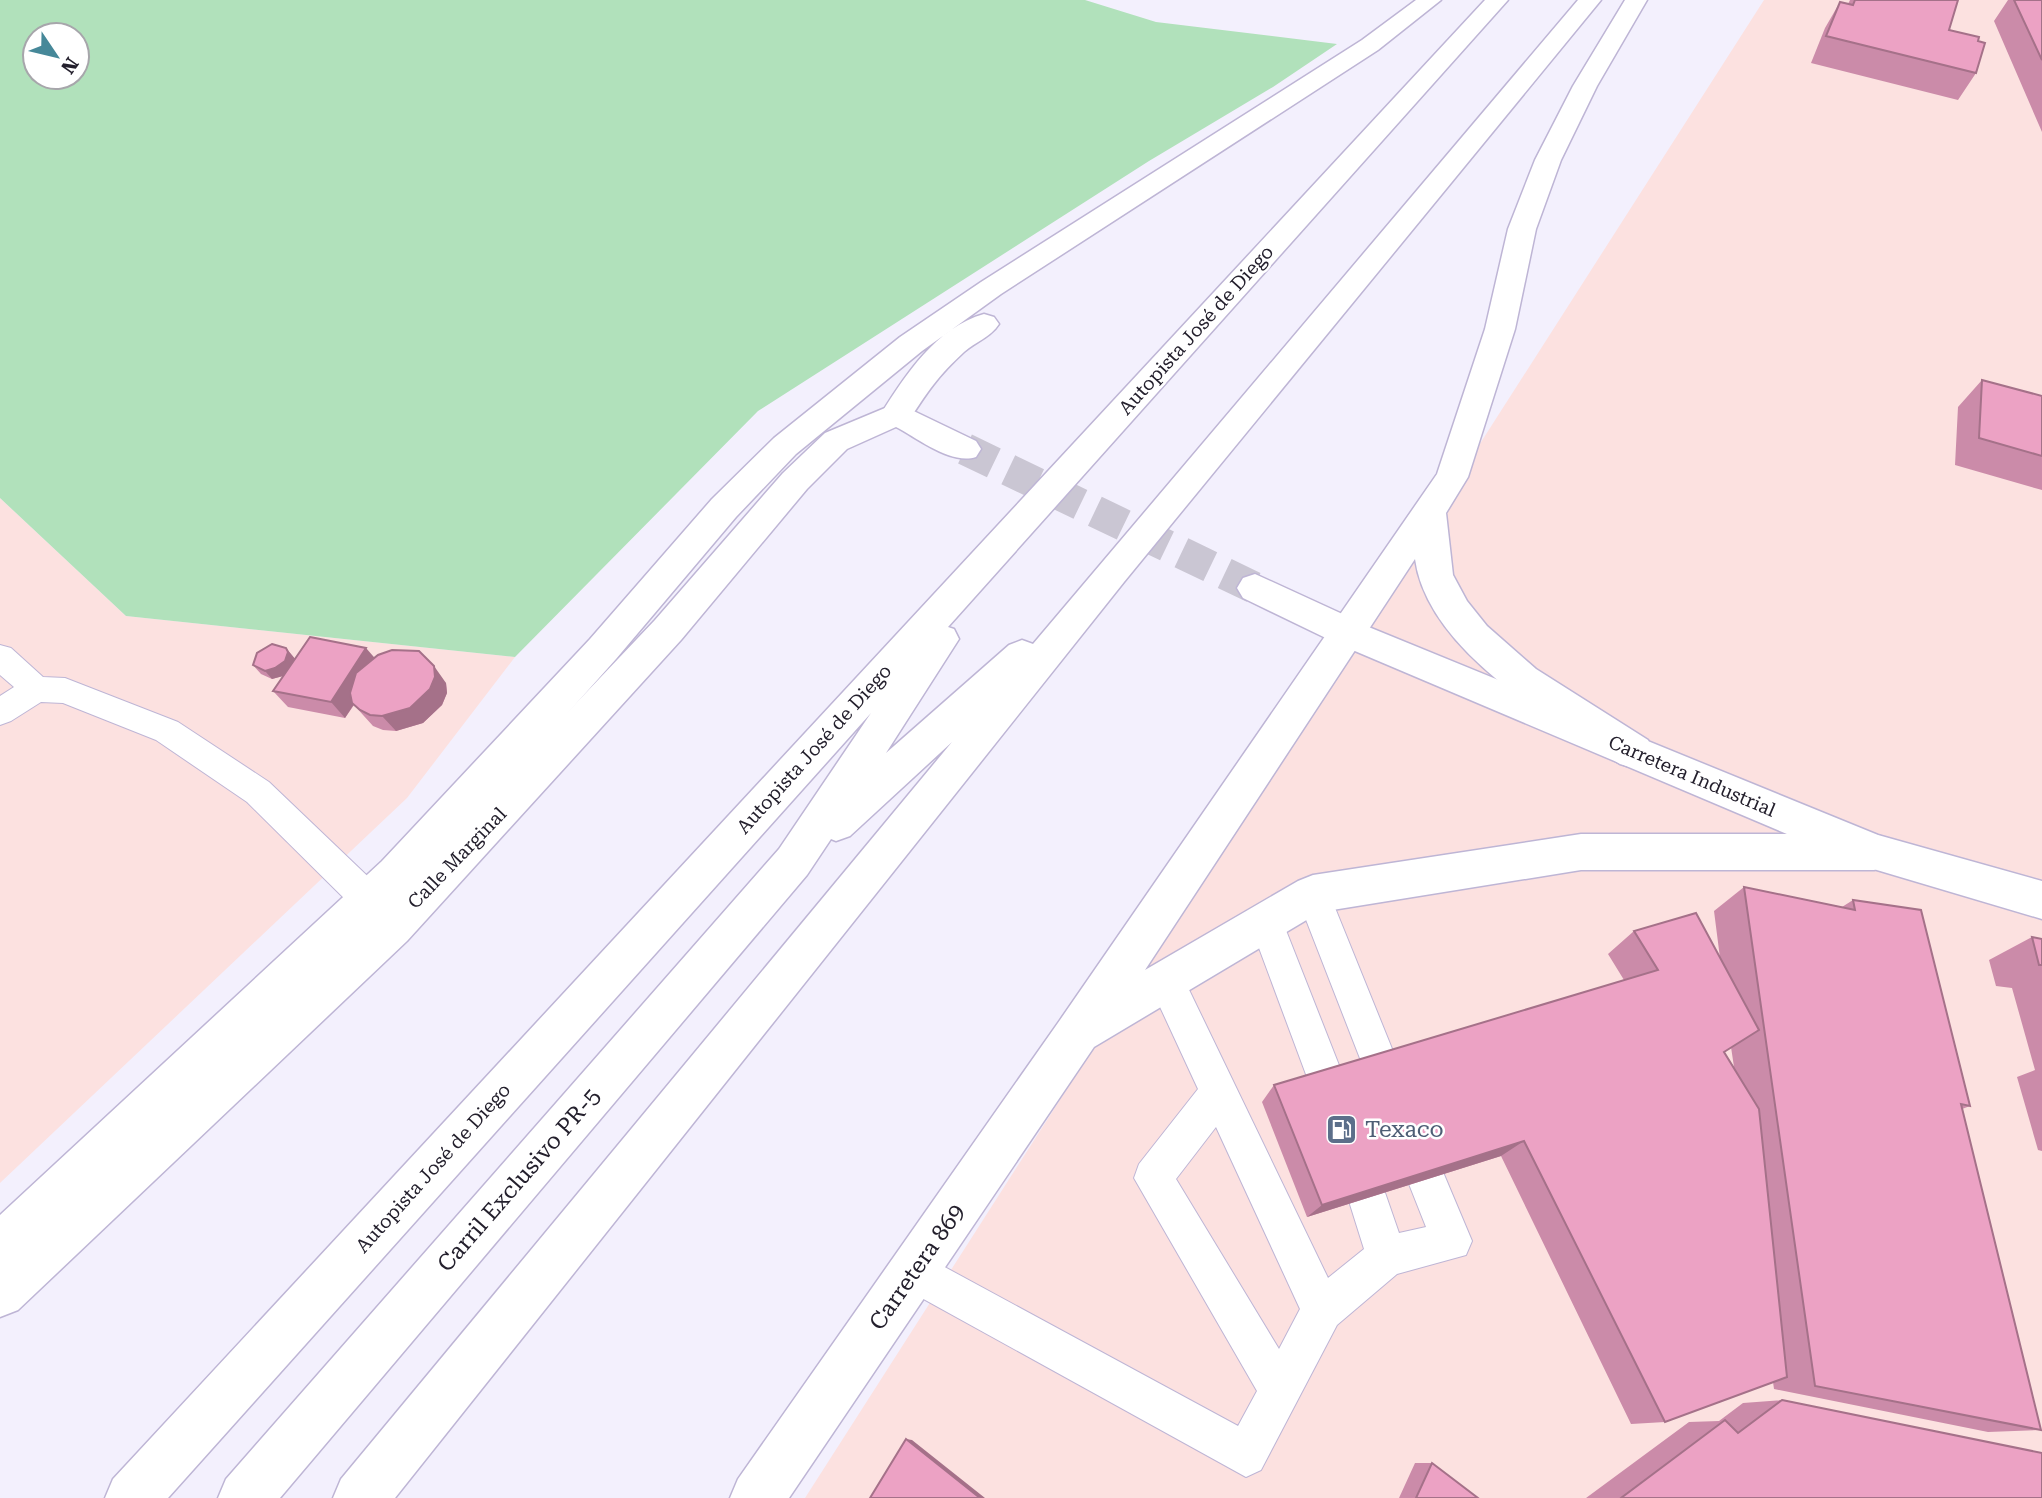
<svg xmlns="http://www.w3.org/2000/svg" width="2042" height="1498" font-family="'Roboto Serif',serif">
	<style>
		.industrial { fill: #fce1e0 }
		.green { fill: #b1e1bb; fill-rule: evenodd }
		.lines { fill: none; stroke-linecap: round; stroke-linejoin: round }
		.street-tunnel { stroke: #cac6d3; stroke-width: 32; stroke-dasharray: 32 16; stroke-linecap: butt }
		.lane-casing { stroke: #beb5d5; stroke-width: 2 }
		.street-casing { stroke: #beb5d5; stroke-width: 3 }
		.secondary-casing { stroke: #beb5d5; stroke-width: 3 }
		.highway-casing { stroke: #beb5d5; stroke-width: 3 }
		.lane { fill: #fff; fill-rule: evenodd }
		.street { fill: #fff; fill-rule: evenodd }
		.secondary { fill: #fff; fill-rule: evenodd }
		.highway { fill: #fff; fill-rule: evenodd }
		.wall { fill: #cb8ba9; fill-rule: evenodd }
		.shaded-wall { fill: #a57189 }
		.building { fill: #eca2c4; stroke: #a57189; stroke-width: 2 }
		.labels { text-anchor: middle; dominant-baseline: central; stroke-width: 5; stroke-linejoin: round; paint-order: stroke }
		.street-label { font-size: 19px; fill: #24202d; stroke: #fff }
		.near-service-label { font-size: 23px; fill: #4e5e75; stroke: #fff; text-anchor: start }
		.near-street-label { font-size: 23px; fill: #24202d; stroke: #fff }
	</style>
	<rect width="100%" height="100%" fill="#f3f0fd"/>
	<path class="industrial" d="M 1764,0 L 2042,0 L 2042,1498 L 805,1498 Z
		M 0,498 L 126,616 L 515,657 L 407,798 L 0,1183 Z"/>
	<path class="green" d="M 0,0 L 1085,0 L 1156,22 L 1337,44 L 1273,87 L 1149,161 L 758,411 L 515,657 L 126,616 L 0,498 ZM 35,35 L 77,35 L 77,77 L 35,77 Z"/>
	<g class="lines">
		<path class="street-tunnel" d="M 965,449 L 1255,588"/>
		<defs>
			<path id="lane" d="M 0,645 L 11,648 L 43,677 L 65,678 L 178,722 L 269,782 L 381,889 L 386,900 L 381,911 L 369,916 L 357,911 L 247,802 L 156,740 L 63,703 L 41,702 L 11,721 L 0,725 L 0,696 L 14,687 L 0,675 Z
				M 1313,878 L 1325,883 L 1399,1066 L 1394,1079 L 1381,1084 L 1368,1079 L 1296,894 L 1301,883 Z
				M 1266,905 L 1278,910 L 1346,1083 L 1340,1096 L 1327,1102 L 1314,1096 L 1249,921 L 1254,910 Z
				M 1166,964 L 1179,969 L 1328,1278 L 1364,1249 L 1348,1198 L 1354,1184 L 1368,1178 L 1382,1184 L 1399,1233 L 1426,1227 L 1407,1179 L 1412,1165 L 1426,1160 L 1440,1165 L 1472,1241 L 1466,1255 L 1397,1274 L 1337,1325 L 1261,1470 L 1246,1477 L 900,1286 L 894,1272 L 900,1258 L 914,1252 L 928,1258 L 1238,1426 L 1257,1391 L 1134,1178 L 1139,1164 L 1198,1089 L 1148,981 L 1153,969 ZM 1216,1127 L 1300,1309 L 1279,1349 L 1176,1179 Z"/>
			<path id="street" d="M 897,403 L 976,441 L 981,449 L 976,457 C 951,465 919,439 896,427 L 847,449 L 807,489 L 681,640 L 407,941 L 18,1310 L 0,1317 L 0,1258 L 377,913 L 655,620 L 783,473 L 825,433 Z
				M 1255,574 L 1362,623 L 1367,633 L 1362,643 L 1349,647 L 1336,643 L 1243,598 L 1237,588 L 1243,578 Z"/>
			<path id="secondary" d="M 1349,619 L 1878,835 L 2042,881 L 2042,919 L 1860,865 L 1336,643 L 1331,633 L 1336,623 Z"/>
			<path id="highway" d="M 1416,0 L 1441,0 L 1378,50 L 1001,294 L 922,351 L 796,454 L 736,517 L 616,659 L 412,887 L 17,1265 L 0,1273 L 0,1215 L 382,861 L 590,639 L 712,499 L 774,438 L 900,337 L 981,282 L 1362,40 Z
				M 1485,0 L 1508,0 L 948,627 L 954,629 L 959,639 L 886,753 L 1009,645 L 1022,640 L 1033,644 L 1578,0 L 1601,0 L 1124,582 L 395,1498 L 333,1498 L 341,1479 L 952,742 L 850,836 L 836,841 L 831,839 L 807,875 L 280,1498 L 218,1498 L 226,1479 L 779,849 L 871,713 L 168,1498 L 105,1498 L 113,1479 Z
				M 1625,0 L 1647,0 L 1597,86 L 1561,160 L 1536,229 L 1515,329 L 1468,477 L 1446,513 L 1453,575 L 1467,601 L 1487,626 L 1536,669 L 1648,740 L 1653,752 L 1648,764 L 1634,768 L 1620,764 C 1550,718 1428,651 1415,559 L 1145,970 L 1298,881 L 1313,875 L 1581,834 L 1874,834 L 1888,839 L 1894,852 L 1888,865 L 1874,870 L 1581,870 L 1320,912 L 1094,1047 L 789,1498 L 730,1498 L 738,1479 L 1060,1020 L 1437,474 L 1485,329 L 1508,229 L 1535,160 L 1573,86 Z
				M 984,314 L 994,317 L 999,324 C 991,337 975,342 964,352 C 938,376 927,392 908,422 L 897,425 L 886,422 L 881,414 C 905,375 937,327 984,314 Z"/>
		</defs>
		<use href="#lane" class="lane-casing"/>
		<use href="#street" class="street-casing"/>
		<use href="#secondary" class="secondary-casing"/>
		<use href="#highway" class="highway-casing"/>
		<use href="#lane" class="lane"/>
		<use href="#street" class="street"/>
		<use href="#secondary" class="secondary"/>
		<use href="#highway" class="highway"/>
	</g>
	<path class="wall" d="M 1850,0 L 1958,0 L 1949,30 L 1978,41 L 1976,73 L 1958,100 L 1811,63 L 1825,28 L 1840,2 L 1848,4 Z
		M 2008,0 L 2042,0 L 2042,132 L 1994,21 Z
		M 1982,380 L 2042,396 L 2042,490 L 1955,465 L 1958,407 Z
		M 286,648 L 295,659 L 375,658 L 446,683 L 447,693 L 442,705 L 423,723 L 396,731 L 383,730 L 373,726 L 354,705 L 345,718 L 288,707 L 273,691 L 283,676 L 272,679 L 261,674 L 253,665 Z
		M 1744,887 L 1842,907 L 1853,900 L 1970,1106 L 1962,1109 L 2041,1430 L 1988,1432 L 1774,1389 L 1773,1382 L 1665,1422 L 1631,1424 L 1501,1156 L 1307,1217 L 1262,1102 L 1274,1085 L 1624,980 L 1608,954 L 1634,931 L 1720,958 L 1714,911 ZM 1731,1047 L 1734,1067 L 1724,1052 Z
		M 2032,937 L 2042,939 L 2042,1151 L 2038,1150 L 2017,1077 L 2035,1070 L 2012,988 L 1996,986 L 1989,960 Z
		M 1782,1400 L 2042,1498 L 1586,1498 L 1689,1422 L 1719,1421 L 1743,1403 Z
		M 1415,1463 L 1432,1463 L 1478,1498 L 1399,1498 Z"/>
	<path class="shaded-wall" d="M 286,648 L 296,660 L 283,676 L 272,679 L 265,671 Z
		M 366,648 L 380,664 L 345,718 L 331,702 Z
		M 434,666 L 446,683 L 447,693 L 442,705 L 423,723 L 396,731 L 382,716 Z
		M 1524,1141 L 1501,1156 L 1307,1217 L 1322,1205 Z
		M 906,1439 L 912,1440 L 985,1498 L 980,1498 Z"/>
	<path class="building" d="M 1855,0 L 1958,0 L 1949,30 L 1979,37 L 1978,41 L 1985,43 L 1976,73 L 1826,36 L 1840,2 L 1853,5 Z
		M 2014,0 L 2042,0 L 2042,60 Z
		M 1982,380 L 2042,396 L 2042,456 L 1979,438 Z
		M 310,637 L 366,648 L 331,702 L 273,691 Z
		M 272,644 L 286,648 L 288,652 L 285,661 L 275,668 L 265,671 L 253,665 L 257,653 Z
		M 392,650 L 419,651 L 434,666 L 435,677 L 430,689 L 410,708 L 382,716 L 370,715 L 360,710 L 352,703 L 350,693 L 356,673 L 378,655 Z
		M 1744,887 L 1855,910 L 1853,900 L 1921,910 L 1970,1106 L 1961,1104 L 2041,1430 L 1815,1386 Z
		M 1696,913 L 1759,1030 L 1724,1052 L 1759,1109 L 1787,1377 L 1665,1422 L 1524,1141 L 1322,1205 L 1274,1085 L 1658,970 L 1634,931 Z
		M 2032,937 L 2042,939 L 2042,965 L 2039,965 Z
		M 1782,1400 L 2042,1453 L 2042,1498 L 1621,1498 L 1725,1420 L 1738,1433 Z
		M 906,1439 L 980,1498 L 870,1498 Z
		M 1432,1463 L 1478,1498 L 1416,1498 Z"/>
	<defs>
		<symbol id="fuel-square" viewBox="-11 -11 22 22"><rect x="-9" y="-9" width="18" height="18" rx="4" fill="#5c6f8a" stroke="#fff"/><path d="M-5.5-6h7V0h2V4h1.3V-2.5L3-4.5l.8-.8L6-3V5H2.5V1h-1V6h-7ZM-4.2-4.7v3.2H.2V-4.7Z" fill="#fff"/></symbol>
	</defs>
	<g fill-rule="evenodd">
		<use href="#fuel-square" x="1324" y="1112" width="35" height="35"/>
	</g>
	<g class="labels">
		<g class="street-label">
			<text transform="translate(1196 330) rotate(-48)">Autopista José de Diego</text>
			<text transform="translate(814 749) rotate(-48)">Autopista José de Diego</text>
			<text transform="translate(1692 776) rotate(23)">Carretera Industrial</text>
			<text transform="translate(457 858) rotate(-46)">Calle Marginal</text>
			<text transform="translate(433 1168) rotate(-48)">Autopista José de Diego</text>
		</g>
		<g class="near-service-label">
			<text x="1365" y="1129">Texaco</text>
		</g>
		<g class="near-street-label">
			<text transform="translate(519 1180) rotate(-49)">Carril Exclusivo PR-5</text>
			<text transform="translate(917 1267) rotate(-55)">Carretera 869</text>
		</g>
	</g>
	<g transform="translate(56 56) rotate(125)"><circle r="33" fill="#ffffff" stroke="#a7a6ab" stroke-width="2"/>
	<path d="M0-5L12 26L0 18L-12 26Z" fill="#468899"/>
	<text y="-10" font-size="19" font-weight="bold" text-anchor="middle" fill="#24202d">N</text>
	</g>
</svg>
